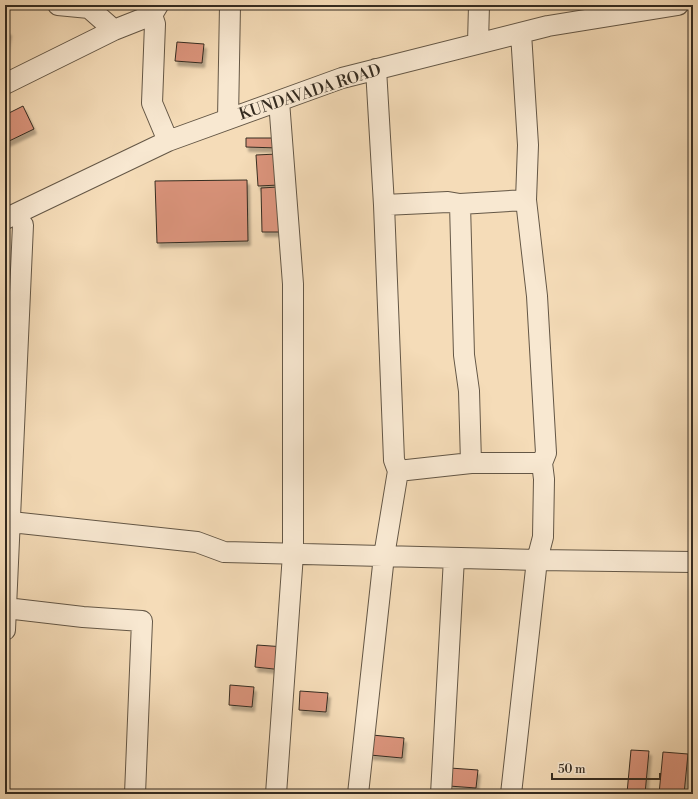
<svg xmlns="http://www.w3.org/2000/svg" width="698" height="799" font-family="'Libre Bodoni',serif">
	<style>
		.building { fill: #db947c; stroke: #342b20; filter: url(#shadow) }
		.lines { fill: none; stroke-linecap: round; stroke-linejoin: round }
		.minor-casing { stroke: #645746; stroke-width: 22 }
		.minor { stroke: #f8e8d1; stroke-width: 20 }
		.labels { text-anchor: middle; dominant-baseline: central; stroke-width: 3.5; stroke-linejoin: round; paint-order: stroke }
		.street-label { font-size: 16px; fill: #342b20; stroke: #f8e8d1 }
	</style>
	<defs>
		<filter id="shadow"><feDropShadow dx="2.5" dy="4.5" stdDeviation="1" flood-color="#0004"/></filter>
	</defs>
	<rect width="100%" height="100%" fill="#f5dcb8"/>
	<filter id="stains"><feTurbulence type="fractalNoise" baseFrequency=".005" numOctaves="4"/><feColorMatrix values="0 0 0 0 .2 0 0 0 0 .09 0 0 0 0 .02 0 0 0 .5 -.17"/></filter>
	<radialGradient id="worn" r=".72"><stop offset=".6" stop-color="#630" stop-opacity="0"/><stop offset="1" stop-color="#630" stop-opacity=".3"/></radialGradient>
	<path class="building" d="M 5,30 L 9,31 L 5,53 Z
		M 177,42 L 204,44 L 202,63 L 175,61 Z
		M 23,106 L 34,129 L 5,143 L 5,115 Z
		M 246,138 L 279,138 L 279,148 L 246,147 Z
		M 277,154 L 279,185 L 258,186 L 256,155 Z
		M 247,180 L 248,241 L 157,243 L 155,181 Z
		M 278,187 L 279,232 L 262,232 L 261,188 Z
		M 257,645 L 285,647 L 283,670 L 255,667 Z
		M 230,685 L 254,687 L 252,707 L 229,705 Z
		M 300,691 L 328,693 L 326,712 L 299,710 Z
		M 372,735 L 404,738 L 402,758 L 370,755 Z
		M 631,750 L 649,751 L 645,794 L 627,793 Z
		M 663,752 L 688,754 L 684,794 L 659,794 Z
		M 450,768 L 478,770 L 476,788 L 449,786 Z"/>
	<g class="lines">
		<defs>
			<path id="minor" d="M 58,5 L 89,8 L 114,30
				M 152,15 L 155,24 L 152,103 L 168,141
				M 478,43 L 479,5
				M 5,84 L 114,30 L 152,15 L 158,5
				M 228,119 L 230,5
				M 460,204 L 464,355 L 469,391 L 471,463
				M 384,205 L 448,202 L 460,204 L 526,200
				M 5,219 L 168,141 L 342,78 L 548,26 L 678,5
				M 398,471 L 471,463 L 542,463
				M 5,522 L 9,522 L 10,523 L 11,522 L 197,542 L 224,552 L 537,560 L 693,562
				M 6,608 L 83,617 L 142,621 L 135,794
				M 5,630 L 23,225
				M 276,794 L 293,554 L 293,284 L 279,101
				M 358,794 L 384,556 L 398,471 L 394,460 L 384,205 L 376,69
				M 441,794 L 454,558
				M 511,794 L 537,560 L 543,537 L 544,479 L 542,463 L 546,453 L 537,296 L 526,200 L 528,145 L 521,33"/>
		</defs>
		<use href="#minor" class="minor-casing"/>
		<use href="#minor" class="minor"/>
	</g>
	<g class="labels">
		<g class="street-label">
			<text transform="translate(310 92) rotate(-18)">KUNDAVADA ROAD</text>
		</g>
	</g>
	<rect width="698" height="799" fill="none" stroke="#f5dcb8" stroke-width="20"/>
	<rect x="6" y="6" width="686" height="787" fill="none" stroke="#342b20" stroke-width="2"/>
	<rect x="10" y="10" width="678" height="779" fill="none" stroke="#342b20"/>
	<path d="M552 773v6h108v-6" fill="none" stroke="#342b20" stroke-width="2"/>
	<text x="558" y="773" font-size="12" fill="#342b20" stroke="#f8e8d1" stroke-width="3" paint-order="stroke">50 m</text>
	<rect width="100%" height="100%" filter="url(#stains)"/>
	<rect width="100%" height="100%" fill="url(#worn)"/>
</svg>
